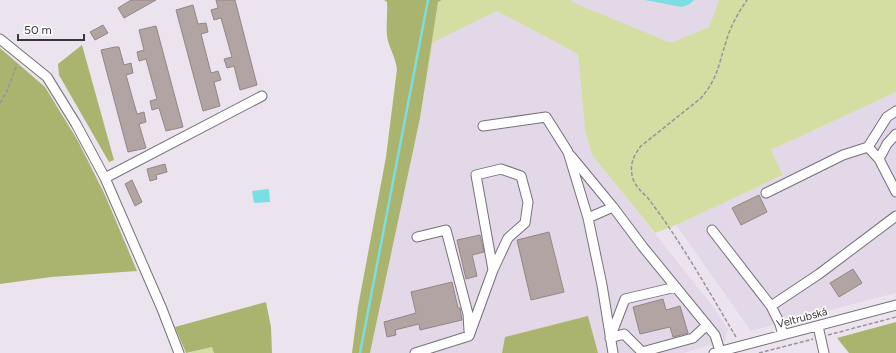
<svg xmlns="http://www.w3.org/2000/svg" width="896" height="353" font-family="Figtree,sans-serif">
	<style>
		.built { fill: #e3d8e8 }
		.green { fill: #d4dea2 }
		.forest { fill: #aab46e }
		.water { fill: #7bdee3 }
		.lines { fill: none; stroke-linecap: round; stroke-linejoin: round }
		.stream { stroke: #7bdee3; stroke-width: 2.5 }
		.building { fill: #b2a4a2; stroke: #938684 }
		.minor-casing { stroke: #77707a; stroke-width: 11 }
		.path { stroke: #98939a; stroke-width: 1.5; stroke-dasharray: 4 2; stroke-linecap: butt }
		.minor { stroke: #fff; stroke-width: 9 }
		.labels { text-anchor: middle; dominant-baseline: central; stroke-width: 3; stroke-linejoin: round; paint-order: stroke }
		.street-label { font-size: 11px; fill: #39363a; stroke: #fff }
	</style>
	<rect width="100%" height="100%" fill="#ebe4ee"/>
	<path class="built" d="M 571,0 L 719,0 L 709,27 L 671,44 L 572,2 Z
		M 497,11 L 578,54 L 585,130 L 592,155 L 711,304 L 728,329 L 725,341 L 683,353 L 370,353 L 420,118 L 433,41 Z
		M 896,92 L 896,293 L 751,331 L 676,225 L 783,175 L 771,150 Z"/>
	<path class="green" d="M 442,0 L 572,0 L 572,2 L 671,43 L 709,27 L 719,0 L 896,0 L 896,92 L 771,150 L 783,175 L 676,225 L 655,233 L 592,155 L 585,130 L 578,54 L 497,11 L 433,42 L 420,118 L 438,2 Z
		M 212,347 L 214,353 L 188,353 Z"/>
	<path class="forest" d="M 384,0 L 442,0 L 438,2 L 420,118 L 370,353 L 352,353 L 358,307 L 386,157 L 397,69 C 395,57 391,51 388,41 C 385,28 388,15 387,2 Z
		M 82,45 L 114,160 L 109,162 L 59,75 L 58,64 Z
		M 0,48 L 45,87 L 78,141 L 105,195 L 137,271 L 51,277 L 0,284 Z
		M 266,302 L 271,327 L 272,353 L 214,353 L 212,347 L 186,353 L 175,327 Z
		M 588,316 L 598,353 L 502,353 L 505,337 Z
		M 896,322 L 896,353 L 849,353 L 837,338 Z"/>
	<path class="water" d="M 645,0 L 694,0 L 690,4 L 682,7 Z
		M 269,189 L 270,202 L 254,203 L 252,191 Z"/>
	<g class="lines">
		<path class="stream" d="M 360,353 L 428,0"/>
	</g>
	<path class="building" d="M 131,0 L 156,0 L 124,18 L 118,8 Z
		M 216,0 L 235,0 L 257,85 L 240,90 L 234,66 L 227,68 L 224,59 L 232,57 L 221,18 L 214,20 L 211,10 L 218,8 Z
		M 193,5 L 198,24 L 206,23 L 208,32 L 201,34 L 211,73 L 218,71 L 221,80 L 214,82 L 220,106 L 203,111 L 176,10 Z
		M 103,25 L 108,33 L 95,40 L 90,32 Z
		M 156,26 L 183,127 L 166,131 L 159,108 L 152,110 L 150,101 L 157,99 L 146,59 L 139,61 L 137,52 L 144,50 L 139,30 Z
		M 115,47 L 119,47 L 124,65 L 131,63 L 133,73 L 126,75 L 137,114 L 144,112 L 146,122 L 139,124 L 146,148 L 128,152 L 101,50 Z
		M 165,164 L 167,172 L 156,175 L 157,179 L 150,181 L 147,169 Z
		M 132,180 L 142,202 L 135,206 L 125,184 Z
		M 759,195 L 767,212 L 741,225 L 732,208 Z
		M 549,232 L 564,292 L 531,300 L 517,240 Z
		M 480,235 L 484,252 L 472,255 L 477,276 L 466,279 L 457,240 Z
		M 853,269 L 862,283 L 839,297 L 830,283 Z
		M 452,282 L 458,308 L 460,308 L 462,320 L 420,330 L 419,324 L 395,330 L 396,335 L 387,337 L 384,322 L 416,313 L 411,292 Z
		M 663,299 L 666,310 L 680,306 L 688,333 L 673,337 L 670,327 L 640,334 L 633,307 Z"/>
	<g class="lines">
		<defs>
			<path id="minor" d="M 0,39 L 47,77 L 76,124 L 105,178 L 162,309 L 179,353
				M 896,111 L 887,117 L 868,147 L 879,159 L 896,192
				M 483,126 L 546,117 L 568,152 L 588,218
				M 571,156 L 613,207
				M 879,159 L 887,144 L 896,134
				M 105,178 L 262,96
				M 766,193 L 843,155 L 868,147
				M 712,230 L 771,306 L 780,324 L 783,335
				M 417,237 L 446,230 L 468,314 L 469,331
				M 676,287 L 625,299 L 610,338 L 624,334 L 642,352 L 693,338 L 707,325
				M 771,306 L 819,274 L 896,216
				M 818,326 L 824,353
				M 415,353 L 469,336 L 493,270 L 508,238 L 525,223 L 528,202 L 521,176 L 501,169 L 476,175 L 493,270
				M 613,353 L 602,285 L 588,218 L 613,207 L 643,247 L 715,335 L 720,351
				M 714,353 L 896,305"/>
		</defs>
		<use href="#minor" class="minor-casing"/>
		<path class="path" d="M 0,103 L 7,91 L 17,64
			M 828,335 L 896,317
			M 736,337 C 713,298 690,258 664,220 C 659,213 653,205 648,198 C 642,192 636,187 633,179 C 629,166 633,156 641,146 L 701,98 C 718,78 718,66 726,42 C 730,27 738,13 747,0
			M 759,353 L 813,339"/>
		<use href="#minor" class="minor"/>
	</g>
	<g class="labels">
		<g class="street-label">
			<text transform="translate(802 318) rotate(-15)">Veltrubská</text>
		</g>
	</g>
	<path d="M18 34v6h66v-6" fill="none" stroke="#39363a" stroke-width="2"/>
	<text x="24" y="34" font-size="12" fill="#39363a" stroke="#ffffff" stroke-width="3" paint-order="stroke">50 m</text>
</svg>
